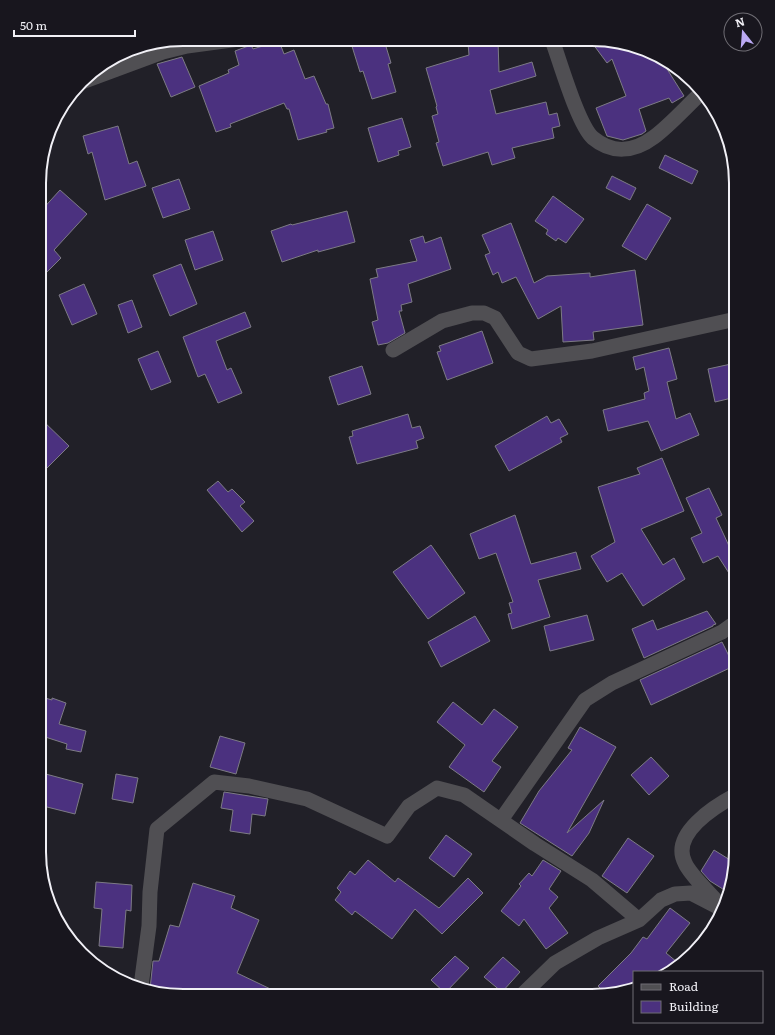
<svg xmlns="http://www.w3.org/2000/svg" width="775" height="1035" font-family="Literata,serif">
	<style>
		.building { fill: #4b317f; stroke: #7d7b85 }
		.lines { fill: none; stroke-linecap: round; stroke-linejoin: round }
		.street { stroke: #504f53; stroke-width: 15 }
		.rim { fill: none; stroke: #f1f0f6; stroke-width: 2 }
	</style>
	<rect width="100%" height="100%" fill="#212028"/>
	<path class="building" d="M 362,40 L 384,40 L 391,63 L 388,64 L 396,92 L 372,99 L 363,71 L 360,72 L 351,43 Z
		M 478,40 L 498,40 L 499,72 L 532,62 L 536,76 L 490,90 L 496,114 L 546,102 L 549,115 L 557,113 L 560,126 L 552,128 L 554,138 L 512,148 L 515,158 L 492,165 L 488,152 L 443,166 L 436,143 L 439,142 L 432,116 L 438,114 L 436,107 L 437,106 L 426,68 L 469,55 L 468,43 L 478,43 Z
		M 590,40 L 611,40 L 662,61 L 684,96 L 672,103 L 669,98 L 639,109 L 646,131 L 642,134 L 623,140 L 607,136 L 596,108 L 626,96 L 612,59 L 607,63 Z
		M 279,41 L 284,54 L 294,50 L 305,79 L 314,76 L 326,104 L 328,104 L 334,128 L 326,130 L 327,132 L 298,140 L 289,109 L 287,109 L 284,103 L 230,124 L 231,127 L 216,132 L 199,86 L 229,73 L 228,70 L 239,65 L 235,51 L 251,45 L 253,49 Z
		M 182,57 L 195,87 L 171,97 L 157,64 Z
		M 402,118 L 411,147 L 398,151 L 399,155 L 378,162 L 368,128 Z
		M 118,126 L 129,164 L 137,161 L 146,186 L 105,200 L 92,152 L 88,154 L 83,136 Z
		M 665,155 L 698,171 L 692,184 L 659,168 Z
		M 612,176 L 636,188 L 630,200 L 606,188 Z
		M 179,179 L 190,209 L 163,218 L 152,188 Z
		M 60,190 L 87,214 L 54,250 L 61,258 L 40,279 L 40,212 Z
		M 553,196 L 584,219 L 566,243 L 558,238 L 556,241 L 546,234 L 548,230 L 535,221 Z
		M 647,204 L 671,218 L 646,260 L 622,246 Z
		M 347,211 L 355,242 L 318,252 L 318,250 L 282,262 L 271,231 L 291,224 L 292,225 Z
		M 511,223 L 534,283 L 547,276 L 590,273 L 590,277 L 635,270 L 643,325 L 593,332 L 594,340 L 563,342 L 561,306 L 538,319 L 516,277 L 502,283 L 498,272 L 493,275 L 485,255 L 490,253 L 482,235 Z
		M 213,231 L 223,260 L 195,270 L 185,240 Z
		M 423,236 L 425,243 L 441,237 L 451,269 L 408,284 L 412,302 L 401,305 L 402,311 L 399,311 L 405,333 L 388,343 L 378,345 L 372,322 L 378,320 L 370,279 L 378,277 L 376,269 L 417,261 L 410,240 Z
		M 181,264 L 197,304 L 170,316 L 153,275 Z
		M 84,284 L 97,314 L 72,325 L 59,295 Z
		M 132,300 L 142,327 L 128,333 L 118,305 Z
		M 245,312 L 251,327 L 216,341 L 227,370 L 231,368 L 242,393 L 218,403 L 205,374 L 198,377 L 183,337 Z
		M 482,331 L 493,363 L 447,380 L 437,352 L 441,351 L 439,346 Z
		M 669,348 L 677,379 L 667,382 L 676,419 L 690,413 L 699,435 L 661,451 L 648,421 L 608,431 L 603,410 L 645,399 L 644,393 L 649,391 L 644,367 L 636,370 L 633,357 Z
		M 158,351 L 171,382 L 151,390 L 138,359 Z
		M 731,364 L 736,384 L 736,397 L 715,402 L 708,369 Z
		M 362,366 L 371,394 L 338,405 L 329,377 Z
		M 408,414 L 412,428 L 420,426 L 424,438 L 416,441 L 418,448 L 357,464 L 349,437 L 353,436 L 352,431 Z
		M 547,416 L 551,423 L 559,419 L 568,434 L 560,438 L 562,442 L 509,471 L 495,446 Z
		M 40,418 L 69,446 L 47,468 L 40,461 Z
		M 662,458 L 684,511 L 641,529 L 663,565 L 674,558 L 685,579 L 643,606 L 622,573 L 607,582 L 591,556 L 615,542 L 598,487 L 640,474 L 637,468 Z
		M 218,481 L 228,492 L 232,489 L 245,502 L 240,506 L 254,521 L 242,532 L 207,490 Z
		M 709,488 L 722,515 L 716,518 L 736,561 L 736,584 L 718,556 L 703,563 L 691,538 L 702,533 L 686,498 Z
		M 515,515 L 531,564 L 576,552 L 581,569 L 538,580 L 550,617 L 512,629 L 508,614 L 512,613 L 509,603 L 513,602 L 496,553 L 479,559 L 470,534 Z
		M 431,545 L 465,593 L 428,619 L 393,572 Z
		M 707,611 L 716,624 L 713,625 L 713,626 L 644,658 L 632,629 L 653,620 L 657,630 Z
		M 587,615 L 594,640 L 550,651 L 544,626 Z
		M 475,616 L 490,641 L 441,667 L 428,642 Z
		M 722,642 L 734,666 L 651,705 L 640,680 Z
		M 42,697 L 52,700 L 52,698 L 66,703 L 59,724 L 86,731 L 81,752 L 66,749 L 67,744 L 39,735 L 39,705 Z
		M 453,702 L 482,725 L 494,709 L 518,727 L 492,761 L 501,767 L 484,792 L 449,767 L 465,745 L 437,722 Z
		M 580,727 L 616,747 L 567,833 L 604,800 L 589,833 L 572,856 L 520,823 L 539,791 L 572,750 L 568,748 Z
		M 220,736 L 245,743 L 236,774 L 210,767 Z
		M 651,757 L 669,776 L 649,795 L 631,775 Z
		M 42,773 L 83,784 L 75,814 L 39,805 L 39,784 Z
		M 116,774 L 138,778 L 133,803 L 112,799 Z
		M 224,792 L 268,799 L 265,816 L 252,814 L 250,834 L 230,831 L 233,810 L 221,808 Z
		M 446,835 L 472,854 L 454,877 L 429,858 Z
		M 628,838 L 654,856 L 627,893 L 602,876 Z
		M 714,850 L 735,863 L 726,891 L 710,881 L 701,871 Z
		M 368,860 L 395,882 L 398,878 L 439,908 L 468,878 L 483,893 L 442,934 L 415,909 L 392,939 L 355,911 L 352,915 L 335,900 L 341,892 L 337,888 L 350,871 L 355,875 Z
		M 543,860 L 561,871 L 549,889 L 558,897 L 549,908 L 568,933 L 546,949 L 524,919 L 519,926 L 501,911 L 521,886 L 519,884 L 529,873 L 532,876 Z
		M 96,882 L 132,885 L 131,911 L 126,910 L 123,948 L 99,946 L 102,909 L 94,908 Z
		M 193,883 L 235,896 L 231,908 L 259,920 L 237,973 L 283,995 L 164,995 L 150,989 L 153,961 L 159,961 L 170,925 L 179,927 Z
		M 670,908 L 690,923 L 666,953 L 677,962 L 666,972 L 634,972 L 634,986 L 605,993 L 598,986 L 631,953 L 643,937 L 647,939 Z
		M 455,956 L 469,968 L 445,993 L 431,980 Z
		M 503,957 L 520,972 L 502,992 L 484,977 Z"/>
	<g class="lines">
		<path class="street" d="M 552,40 C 560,61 578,125 593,138 C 612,154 634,152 654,137 C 670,125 685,108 700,94
			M 82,82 L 163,52 L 187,46 L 239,39
			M 393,350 L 442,321 L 472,313 L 484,313 L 495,318 L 518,353 L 531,359 L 592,351 L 736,319
			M 501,820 L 585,700 L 612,683 L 722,632 L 736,622
			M 719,904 C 710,893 690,875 685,863 C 670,834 715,806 736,795
			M 141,986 L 149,926 L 150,892 L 157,829 L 214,782 L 249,786 L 307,799 L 387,836 L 409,806 L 437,788 L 464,795 L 535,844 L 592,880 L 639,920
			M 521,996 L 555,963 L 598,938 L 639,920 L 661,900 L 675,894 L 691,893 L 720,908"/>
	</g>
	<path d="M0 0H775V1035H0ZM183 46H592A137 137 0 0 1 729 183V852A137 137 0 0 1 592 989H183A137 137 0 0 1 46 852V183A137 137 0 0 1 183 46Z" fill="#18161e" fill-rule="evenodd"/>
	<path class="rim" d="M183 46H592A137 137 0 0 1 729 183V852A137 137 0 0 1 592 989H183A137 137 0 0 1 46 852V183A137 137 0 0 1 183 46Z"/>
	<rect x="633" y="971" width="130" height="52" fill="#18161e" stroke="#6f6d74"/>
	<rect x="641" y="984" width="20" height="6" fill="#504f53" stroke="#6f6d74"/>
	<text x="669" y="991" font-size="12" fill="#f1f0f6">Road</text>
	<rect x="641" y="1001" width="20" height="12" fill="#4b317f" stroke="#6f6d74"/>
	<text x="669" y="1011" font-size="12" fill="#f1f0f6">Building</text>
	<g transform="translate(743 32) rotate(343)"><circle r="19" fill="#18161e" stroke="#6f6d74"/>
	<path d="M0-3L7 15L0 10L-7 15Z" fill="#bcaaf5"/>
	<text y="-6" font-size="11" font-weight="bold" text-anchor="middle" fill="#f1f0f6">N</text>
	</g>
	<path d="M14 30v6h121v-6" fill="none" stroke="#f1f0f6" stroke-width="2"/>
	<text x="20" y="30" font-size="12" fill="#f1f0f6" stroke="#18161e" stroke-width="3" paint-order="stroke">50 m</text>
</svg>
